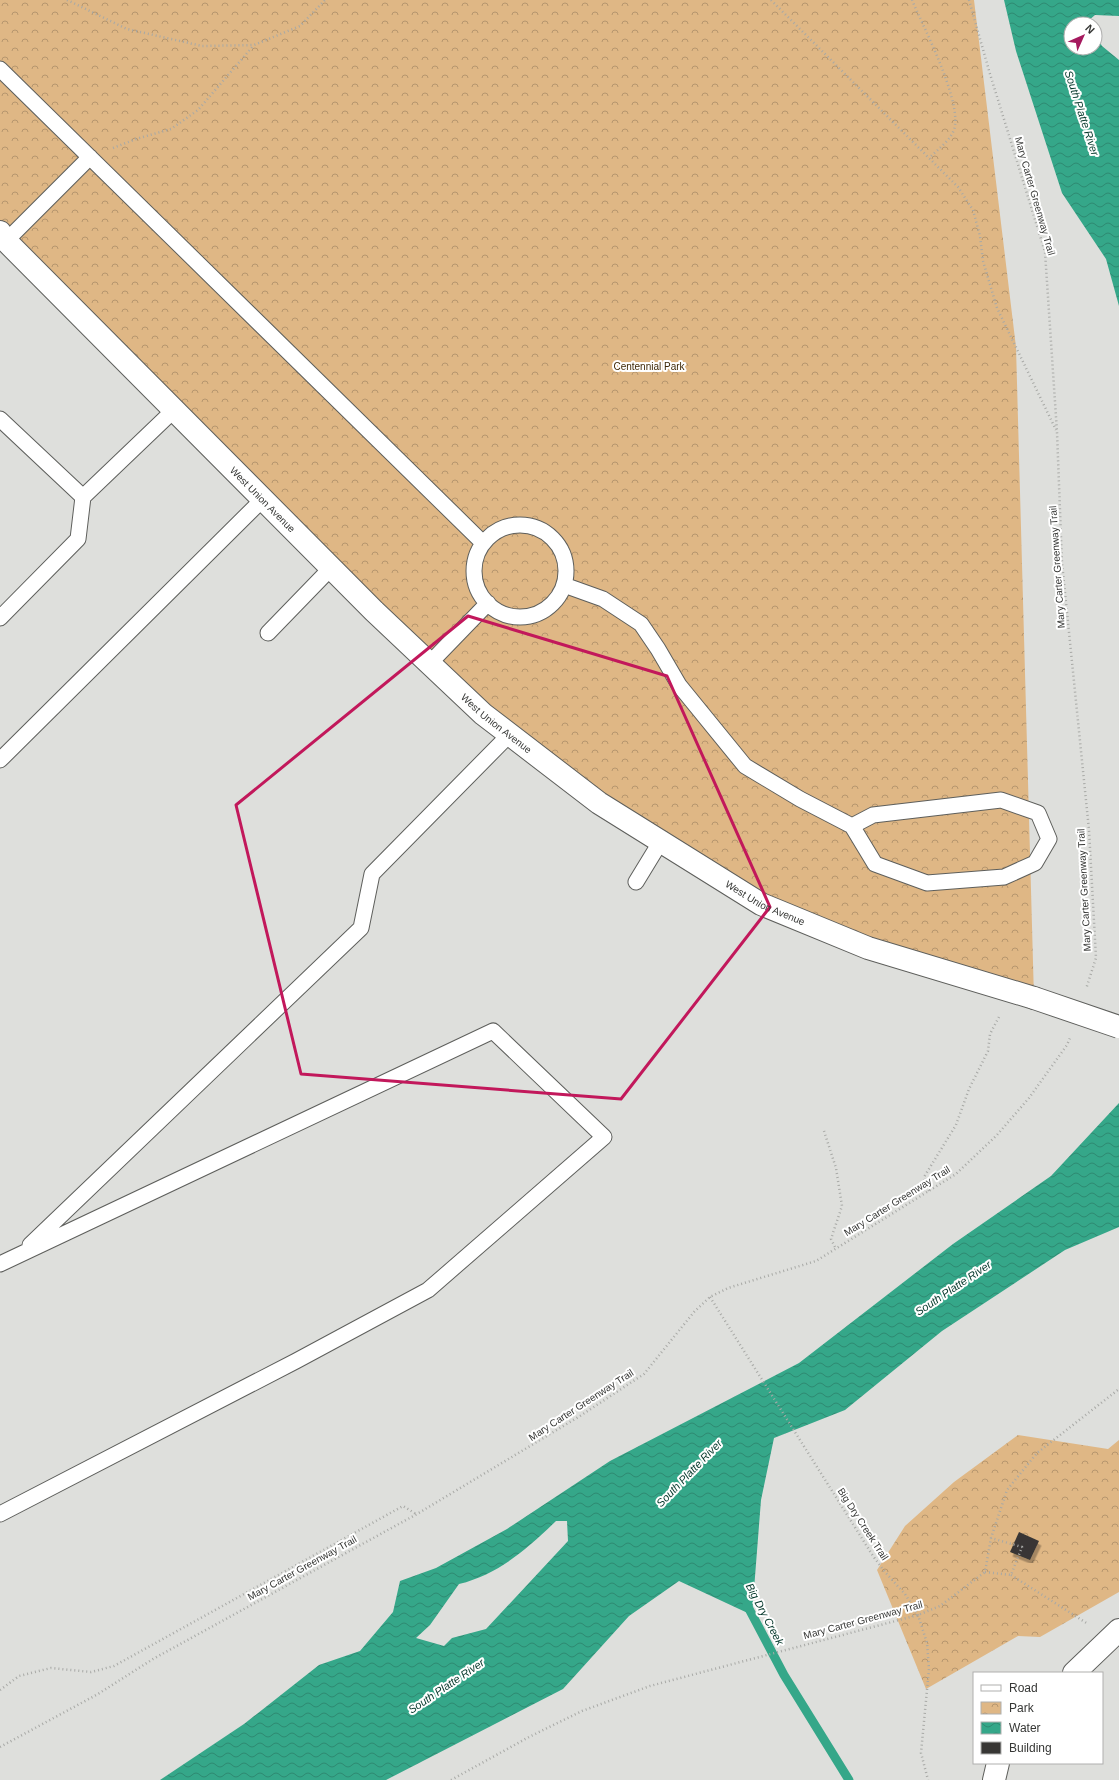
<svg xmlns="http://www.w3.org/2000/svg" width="1119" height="1780" font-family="Helvetica,sans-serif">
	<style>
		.park { fill: url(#park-crowns) }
		.water { fill: url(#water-waves); fill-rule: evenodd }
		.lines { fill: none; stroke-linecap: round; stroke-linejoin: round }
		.stream { stroke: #35a789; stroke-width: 9 }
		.building { fill: #373634; filter: url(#shadow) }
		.service-casing { stroke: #5e5f5c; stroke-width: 17 }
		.minor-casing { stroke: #5e5f5c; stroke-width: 24 }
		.tertiary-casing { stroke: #5e5f5c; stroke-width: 24 }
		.path { stroke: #a8a9a6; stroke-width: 2.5; stroke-dasharray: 1 3; stroke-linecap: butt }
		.service { stroke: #fff; stroke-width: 15 }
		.minor { stroke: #fff; stroke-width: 22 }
		.tertiary { stroke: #fff; stroke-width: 22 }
		.tertiary-bridge-casing { stroke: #5e5f5c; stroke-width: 24; stroke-linecap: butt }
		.tertiary-bridge { stroke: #fff; stroke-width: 22 }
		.marked { fill: none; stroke: #c2185b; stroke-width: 3; stroke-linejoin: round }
		.labels { text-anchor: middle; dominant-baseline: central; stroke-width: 4; stroke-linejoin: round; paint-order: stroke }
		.street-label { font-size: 10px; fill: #363735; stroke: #fff }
		.park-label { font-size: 10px; fill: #3e2807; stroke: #fff }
		.water-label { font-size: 11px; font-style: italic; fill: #06392c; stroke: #fff }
	</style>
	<defs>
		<pattern id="park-crowns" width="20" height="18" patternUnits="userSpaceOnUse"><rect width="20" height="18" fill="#dfb785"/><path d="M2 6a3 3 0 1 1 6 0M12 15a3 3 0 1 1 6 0" fill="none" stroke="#b6966e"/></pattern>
		<pattern id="water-waves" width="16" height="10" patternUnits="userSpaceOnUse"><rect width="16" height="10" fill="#35a789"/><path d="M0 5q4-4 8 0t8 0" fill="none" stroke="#2e8971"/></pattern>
		<filter id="shadow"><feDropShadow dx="2.5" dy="4.5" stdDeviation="0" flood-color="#0004"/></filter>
	</defs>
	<rect width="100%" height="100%" fill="#dedfdc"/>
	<path class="park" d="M 0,0 L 974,0 L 1016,347 L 1034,998 L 761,904 L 509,735 L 0,231 Z
		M 1018,1435 L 1108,1449 L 1119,1440 L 1119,1592 L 1040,1637 L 1018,1636 L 926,1689 L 877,1570 L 905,1526 L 954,1482 Z"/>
	<path class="water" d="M 1004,0 L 1119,0 L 1119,16 L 1095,15 L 1088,21 L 1089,24 L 1071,24 L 1071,48 L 1095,48 L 1095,34 L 1102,46 L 1119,60 L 1119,306 L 1106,259 L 1062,193 L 1016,51 Z
		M 1119,1103 L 1119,1227 L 1065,1250 L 942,1331 L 845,1410 L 774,1438 L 761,1500 L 752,1615 L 679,1581 L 629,1616 L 563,1689 L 386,1780 L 160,1780 L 244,1724 L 319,1665 L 360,1651 L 393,1612 L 400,1581 L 436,1568 L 507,1529 L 610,1461 L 799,1363 L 953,1244 L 1051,1176 ZM 556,1521 L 567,1521 L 568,1541 L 486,1629 L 452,1638 L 444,1646 L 416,1638 L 430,1625 L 459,1584 C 499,1574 527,1549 556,1521 Z"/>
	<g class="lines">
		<path class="stream" d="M 747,1605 L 784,1675 L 849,1780"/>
	</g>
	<path class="building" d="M 1019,1532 L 1039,1541 L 1030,1560 L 1010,1552 Z"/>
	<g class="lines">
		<defs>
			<path id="service" d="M 0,69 L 483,543
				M 6,241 L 90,157
				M 0,419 L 83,497
				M474 571a46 46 0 1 1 92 0a46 46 0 1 1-92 0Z
				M 564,585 L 603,599 L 641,624 L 658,649 L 679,685 L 745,766 L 800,799 L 852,826 L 875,864 L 927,883 L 1004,877 L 1035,863 L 1049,839 L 1038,813 L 1001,800 L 873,815 L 852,826
				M 0,618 L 78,539 L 83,497 L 174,410
				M 268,633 L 331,568
				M 429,664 L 488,603
				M 0,760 L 263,499
				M 636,882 L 661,841
				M 30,1245 L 361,928 L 372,874 L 509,735
				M 0,1264 L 493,1031 L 604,1137 L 428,1290 L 296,1361 L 0,1514"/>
			<path id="minor" d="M 1074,1673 L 1119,1630
				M 994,1780 L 998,1763"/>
			<g id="tertiary">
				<path id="s1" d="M 0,232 L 6,241 L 374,611 L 483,714 L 599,803 L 761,904 L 868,948 L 1034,998"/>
			</g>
		</defs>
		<use href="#service" class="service-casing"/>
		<use href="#minor" class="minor-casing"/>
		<use href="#tertiary" class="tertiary-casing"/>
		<path class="path" d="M 67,0 L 127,29 L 202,46 L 254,45 L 300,26 L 325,0
			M 771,0 L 958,187 L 973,210 L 980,236 L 983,261 L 997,308 L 1056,430
			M 912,0 C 924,28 959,96 955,125 C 954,138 938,149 929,158
			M 969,0 L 990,74 L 1045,252 L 1057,432 L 1062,563 L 1089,830 L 1096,958 L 1086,989
			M 113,148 L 136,139 L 171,129 L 198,110 L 254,45
			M 824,1131 L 836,1168 L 842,1206 L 831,1239 L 836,1249
			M 929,1191 L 924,1177 L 956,1125 L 969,1089 L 988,1051 L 990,1034 L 1000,1015
			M 710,1297 L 873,1556 L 885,1572 L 905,1594 L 918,1615 L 927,1643 L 929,1669 L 921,1753 L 928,1780
			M 985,1572 L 1011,1575 L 1022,1547 L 991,1538
			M 1011,1575 L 1088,1624
			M 0,1690 L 19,1676 L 51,1668 L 91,1672 L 114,1666 L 403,1506 L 416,1514
			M 0,1747 L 98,1694 L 153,1659 L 417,1514 L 580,1416 L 644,1374 L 694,1312 L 710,1297 L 728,1288 L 816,1261 L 956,1174 L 997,1135 L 1029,1098 L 1067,1045 L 1070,1038
			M 451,1780 L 529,1737 L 582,1711 L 650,1686 L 918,1615 L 940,1606 L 985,1572 L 991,1538 L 1007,1490 L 1037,1453 L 1119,1389"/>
		<use href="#service" class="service"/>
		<use href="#minor" class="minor"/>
		<use href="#tertiary" class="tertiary"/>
		<defs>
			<path id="tertiary-bridge" d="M 1034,998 L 1119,1027"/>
		</defs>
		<use href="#tertiary-bridge" class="tertiary-bridge-casing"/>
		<use href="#tertiary-bridge" class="tertiary-bridge"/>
	</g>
	<path class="marked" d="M 468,616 L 667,676 L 770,907 L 621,1099 L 301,1074 L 236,805 Z"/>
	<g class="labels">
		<g class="street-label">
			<text transform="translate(1035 196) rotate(74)">Mary Carter Greenway Trail</text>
			<text stroke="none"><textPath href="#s1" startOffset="375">West Union Avenue</textPath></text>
			<text transform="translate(1057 567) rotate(-94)">Mary Carter Greenway Trail</text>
			<text stroke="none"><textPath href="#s1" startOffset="699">West Union Avenue</textPath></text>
			<text transform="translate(1084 890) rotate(-93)">Mary Carter Greenway Trail</text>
			<text stroke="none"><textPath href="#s1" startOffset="1023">West Union Avenue</textPath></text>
			<text transform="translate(897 1201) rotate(-32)">Mary Carter Greenway Trail</text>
			<text transform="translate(581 1405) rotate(-33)">Mary Carter Greenway Trail</text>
			<text transform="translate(863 1524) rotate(57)">Big Dry Creek Trail</text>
			<text transform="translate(302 1568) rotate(-29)">Mary Carter Greenway Trail</text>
			<text transform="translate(863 1620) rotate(-15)">Mary Carter Greenway Trail</text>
		</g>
		<g class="park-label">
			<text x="649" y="366">Centennial Park</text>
		</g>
		<g class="water-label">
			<text transform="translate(1082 113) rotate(72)">South Platte River</text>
			<text transform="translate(953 1288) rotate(-34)">South Platte River</text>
			<text transform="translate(689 1473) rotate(-46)">South Platte River</text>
			<text transform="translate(765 1614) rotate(62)">Big Dry Creek</text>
			<text transform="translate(446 1686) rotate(-34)">South Platte River</text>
		</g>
	</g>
	<rect x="973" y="1672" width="130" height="92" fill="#ffffff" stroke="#afafae"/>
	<rect x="981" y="1685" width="20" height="6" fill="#ffffff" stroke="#afafae"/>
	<text x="1009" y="1692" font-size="12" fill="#363735">Road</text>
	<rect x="981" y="1702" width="20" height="12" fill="url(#park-crowns)" stroke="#afafae"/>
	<text x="1009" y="1712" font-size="12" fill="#363735">Park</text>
	<rect x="981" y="1722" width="20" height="12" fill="url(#water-waves)" stroke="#afafae"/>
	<text x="1009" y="1732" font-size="12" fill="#363735">Water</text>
	<rect x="981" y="1742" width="20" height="12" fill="#373634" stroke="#afafae"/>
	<text x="1009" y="1752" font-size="12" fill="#363735">Building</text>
	<g transform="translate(1083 36) rotate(45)"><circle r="19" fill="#ffffff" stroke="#afafae"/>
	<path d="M0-3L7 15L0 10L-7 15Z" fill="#a5195e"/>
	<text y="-6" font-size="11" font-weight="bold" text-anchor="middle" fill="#363735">N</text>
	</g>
</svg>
